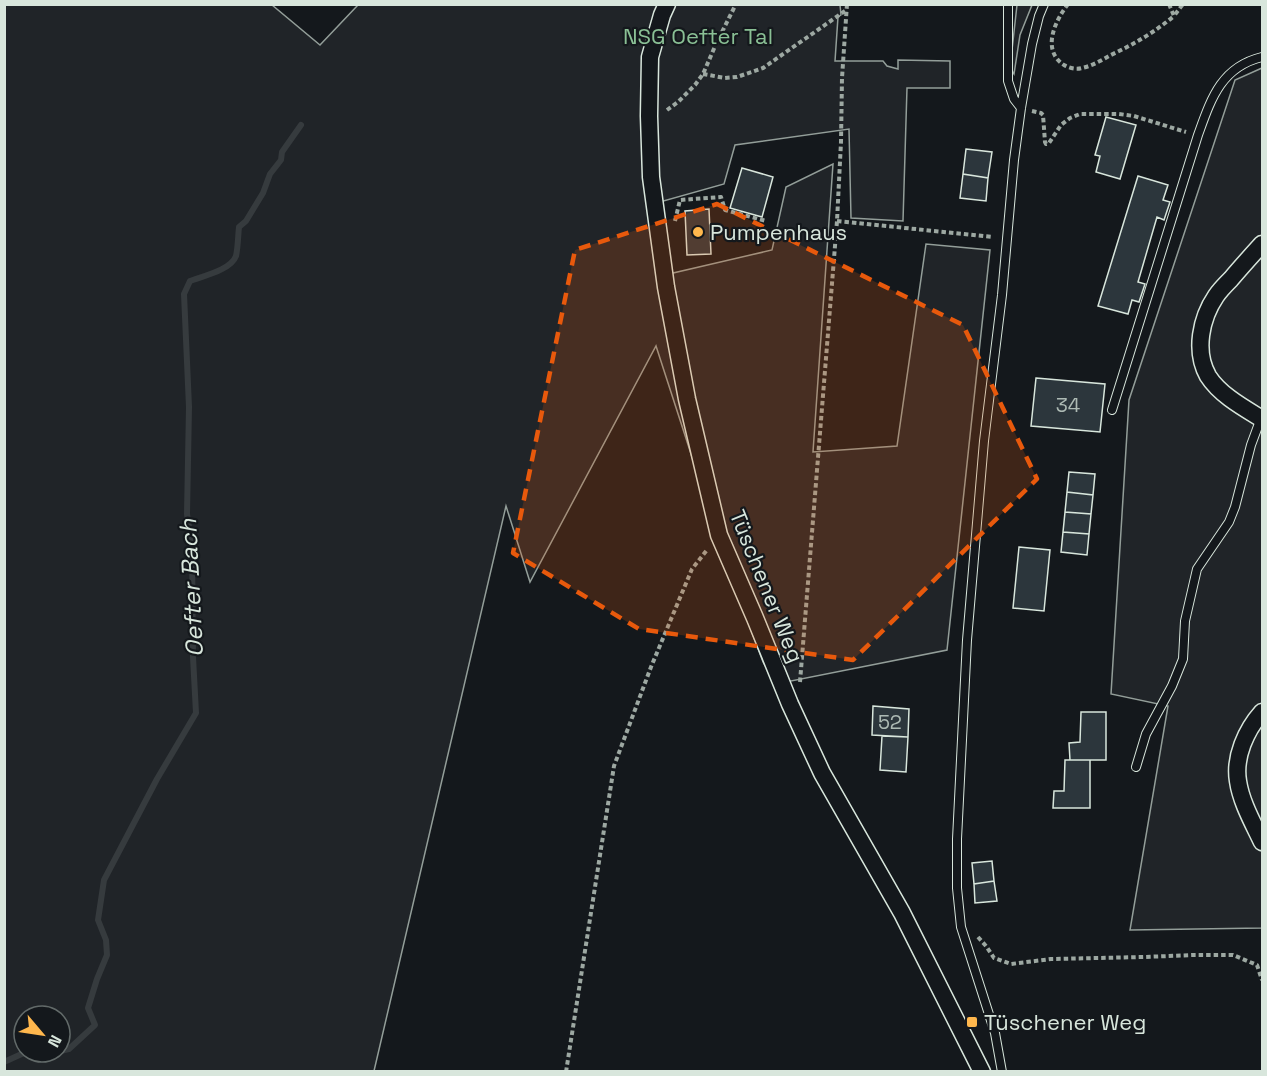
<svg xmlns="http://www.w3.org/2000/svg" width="1267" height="1076" font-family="'Space Grotesk',sans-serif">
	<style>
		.green { fill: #202428; stroke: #939e99; stroke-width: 1.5; fill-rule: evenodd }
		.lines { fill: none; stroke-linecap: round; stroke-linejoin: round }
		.stream { stroke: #363b3e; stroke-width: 6 }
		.building { fill: #2c363c; stroke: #d8e6dc; stroke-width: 1.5 }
		.lane-casing { stroke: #d8e6dc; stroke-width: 10 }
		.street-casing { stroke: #d8e6dc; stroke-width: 19 }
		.path { stroke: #9da8a2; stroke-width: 4; stroke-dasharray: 4.5 3; stroke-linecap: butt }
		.lane { stroke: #14181c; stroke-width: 8 }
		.street { stroke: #14181c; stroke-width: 16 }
		.marked { fill: #e8590c; fill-opacity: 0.2; stroke: #e8590c; stroke-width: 4.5; stroke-dasharray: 12 8; stroke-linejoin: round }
		.poi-dot { fill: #ffb74d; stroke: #14181c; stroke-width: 2 }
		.labels { text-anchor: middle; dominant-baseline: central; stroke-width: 4.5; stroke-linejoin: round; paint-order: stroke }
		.number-label { font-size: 20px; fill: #adbab4 }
		.park-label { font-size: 22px; fill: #8ac095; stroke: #14181c }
		.poi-label { font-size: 22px; fill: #d8e6dc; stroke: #14181c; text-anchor: start }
		.street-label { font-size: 22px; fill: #d8e6dc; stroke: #14181c }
		.water-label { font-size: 24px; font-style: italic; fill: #d8e6dc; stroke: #14181c }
	</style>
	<rect width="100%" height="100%" fill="#14181c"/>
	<path class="green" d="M 5,5 L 272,5 L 320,45 L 358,5 L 840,5 L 841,15 L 838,17 L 835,61 L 883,61 L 887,66 L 898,69 L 898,60 L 950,61 L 950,88 L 907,88 L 903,221 L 851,218 L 849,129 L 735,145 L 724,184 L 649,205 L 660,276 L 772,250 L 786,187 L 833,164 L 813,452 L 897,446 L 926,244 L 990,250 L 947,650 L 776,684 L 763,662 L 729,571 L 656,346 L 530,582 L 506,506 L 374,1071 L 5,1072 ZM 24,1016 L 60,1016 L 60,1052 L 24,1052 Z
		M 1017,5 L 1032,5 L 1020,35 L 1014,74 L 1010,68 Z
		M 1262,68 L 1262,928 L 1130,930 L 1168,706 L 1111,694 L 1129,400 L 1235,80 Z"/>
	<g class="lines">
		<path class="stream" d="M 60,1051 L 69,1049 L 95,1025 L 88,1008 L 97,979 L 107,955 L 106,940 L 98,920 L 104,880 L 157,779 L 196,713 L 193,657 L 192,548 L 187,514 L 189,407 L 184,294 L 190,281 C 203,276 231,270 236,256 C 238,247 238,236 239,227 L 246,221 L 263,193 L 270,174 L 281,160 L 282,152 L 301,125
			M 49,1052 L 57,1052
			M 4,1062 L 26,1052"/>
	</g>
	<path class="building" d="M 1106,117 L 1136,125 L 1120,179 L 1096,172 L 1100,156 L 1095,155 Z
		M 966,149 L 992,152 L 988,178 L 963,174 Z
		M 742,168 L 773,177 L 762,217 L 730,208 Z
		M 963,174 L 988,178 L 986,201 L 960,198 Z
		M 1138,176 L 1168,185 L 1163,200 L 1170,202 L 1164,220 L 1157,217 L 1138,282 L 1145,284 L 1139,302 L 1132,300 L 1128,314 L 1098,306 Z
		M 709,209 L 711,254 L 687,255 L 685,211 Z
		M 1036,378 L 1105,384 L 1100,432 L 1031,426 Z
		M 1069,472 L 1095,474 L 1093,495 L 1067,492 Z
		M 1067,492 L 1093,495 L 1091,514 L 1065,512 Z
		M 1065,512 L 1091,514 L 1089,534 L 1063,532 Z
		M 1063,532 L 1089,534 L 1087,555 L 1061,552 Z
		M 1019,547 L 1050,550 L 1044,611 L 1013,608 Z
		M 873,706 L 909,709 L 908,737 L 872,735 Z
		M 1081,712 L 1106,712 L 1106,760 L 1070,760 L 1069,743 L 1080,742 Z
		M 882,736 L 908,737 L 906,772 L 880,770 Z
		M 1065,760 L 1090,760 L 1090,808 L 1053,808 L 1054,791 L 1064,791 Z
		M 992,861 L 994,881 L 974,884 L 972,863 Z
		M 994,881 L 997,901 L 975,903 L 974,884 Z"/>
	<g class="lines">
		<defs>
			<path id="lane" d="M 1008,4 L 1008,81 L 1014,99 L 1021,108
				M 1112,410 L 1198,135 C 1211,99 1221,67 1262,57
				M 1136,767 L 1146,734 L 1172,686 L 1183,659 L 1185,621 L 1197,569 L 1229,522 L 1235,507 L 1251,445 L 1261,418
				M 1002,1072 L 995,1033 L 961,927 L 957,888 L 957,839 L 967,640 L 984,441 L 1002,295 L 1014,160 L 1021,108 L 1032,44 L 1039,16 L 1044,4"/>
			<path id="street" d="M 667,4 L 662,15 L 650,57 L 649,116 L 651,177 L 666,287 L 687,399 L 719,535 L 755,618 L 790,704 L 822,773 L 902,913 L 982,1072
				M 1262,244 C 1252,255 1241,267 1231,279 C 1226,284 1220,290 1216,296 C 1201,318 1194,351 1208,376 C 1220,395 1244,408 1262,419
				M 1262,712 C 1246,730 1234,757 1238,781 C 1241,802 1253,823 1262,842"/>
		</defs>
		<use href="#lane" class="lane-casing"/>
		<use href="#street" class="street-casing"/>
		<path class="path" d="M 1068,4 C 1055,21 1041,50 1064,65 C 1069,68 1076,70 1082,68 C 1092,66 1102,60 1111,55 C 1134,44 1155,32 1174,16
			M 1169,4 L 1174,16 L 1183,4
			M 703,74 L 725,78 L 737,77 L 763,68 L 845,11
			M 667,110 L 678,102 L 695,85 L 703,74 L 716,44 L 736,4
			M 1032,111 L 1041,113 L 1043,115 L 1045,142 L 1046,144 L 1049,143 L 1061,125 L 1070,118 L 1080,114 L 1119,114 L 1134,116 L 1186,132
			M 675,221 L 680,200 L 721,197 L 725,210 L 766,221
			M 837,221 L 993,237
			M 800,682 L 837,221 L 841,142 L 842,78 L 847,4
			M 978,937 L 986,946 L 994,958 L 1011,964 L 1051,959 L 1144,957 L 1194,955 L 1233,955 L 1257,965 L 1262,980
			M 566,1072 L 614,766 L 651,667 L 692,569 L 707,550"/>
		<use href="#lane" class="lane"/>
		<use href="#street" class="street"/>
	</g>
	<path class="marked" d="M 717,204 L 963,325 L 1037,479 L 853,660 L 639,629 L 513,553 L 575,250 Z"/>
	<g class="poi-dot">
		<circle cx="698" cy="232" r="6"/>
		<rect x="966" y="1016" width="12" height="12" rx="3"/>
	</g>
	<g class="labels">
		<g class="number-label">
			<text x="1068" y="405">34</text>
			<text x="890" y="722">52</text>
		</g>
		<g class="park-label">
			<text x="698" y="36">NSG Oefter Tal</text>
		</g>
		<g class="poi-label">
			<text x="710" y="232">Pumpenhaus</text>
			<text x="984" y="1022">Tüschener Weg</text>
		</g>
		<g class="street-label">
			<text transform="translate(767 586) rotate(68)">Tüschener Weg</text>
		</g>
		<g class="water-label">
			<text transform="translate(191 588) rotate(-93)">Oefter Bach</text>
		</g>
	</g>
	<rect width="1267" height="1076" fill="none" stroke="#d8e6dc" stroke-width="12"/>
	<g transform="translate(42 1034) rotate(119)"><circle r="28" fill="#14181c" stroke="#626a69" stroke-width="1.5"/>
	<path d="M0-4.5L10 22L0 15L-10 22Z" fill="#ffb74d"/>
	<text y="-9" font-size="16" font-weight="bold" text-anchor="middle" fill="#d8e6dc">N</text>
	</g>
</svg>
